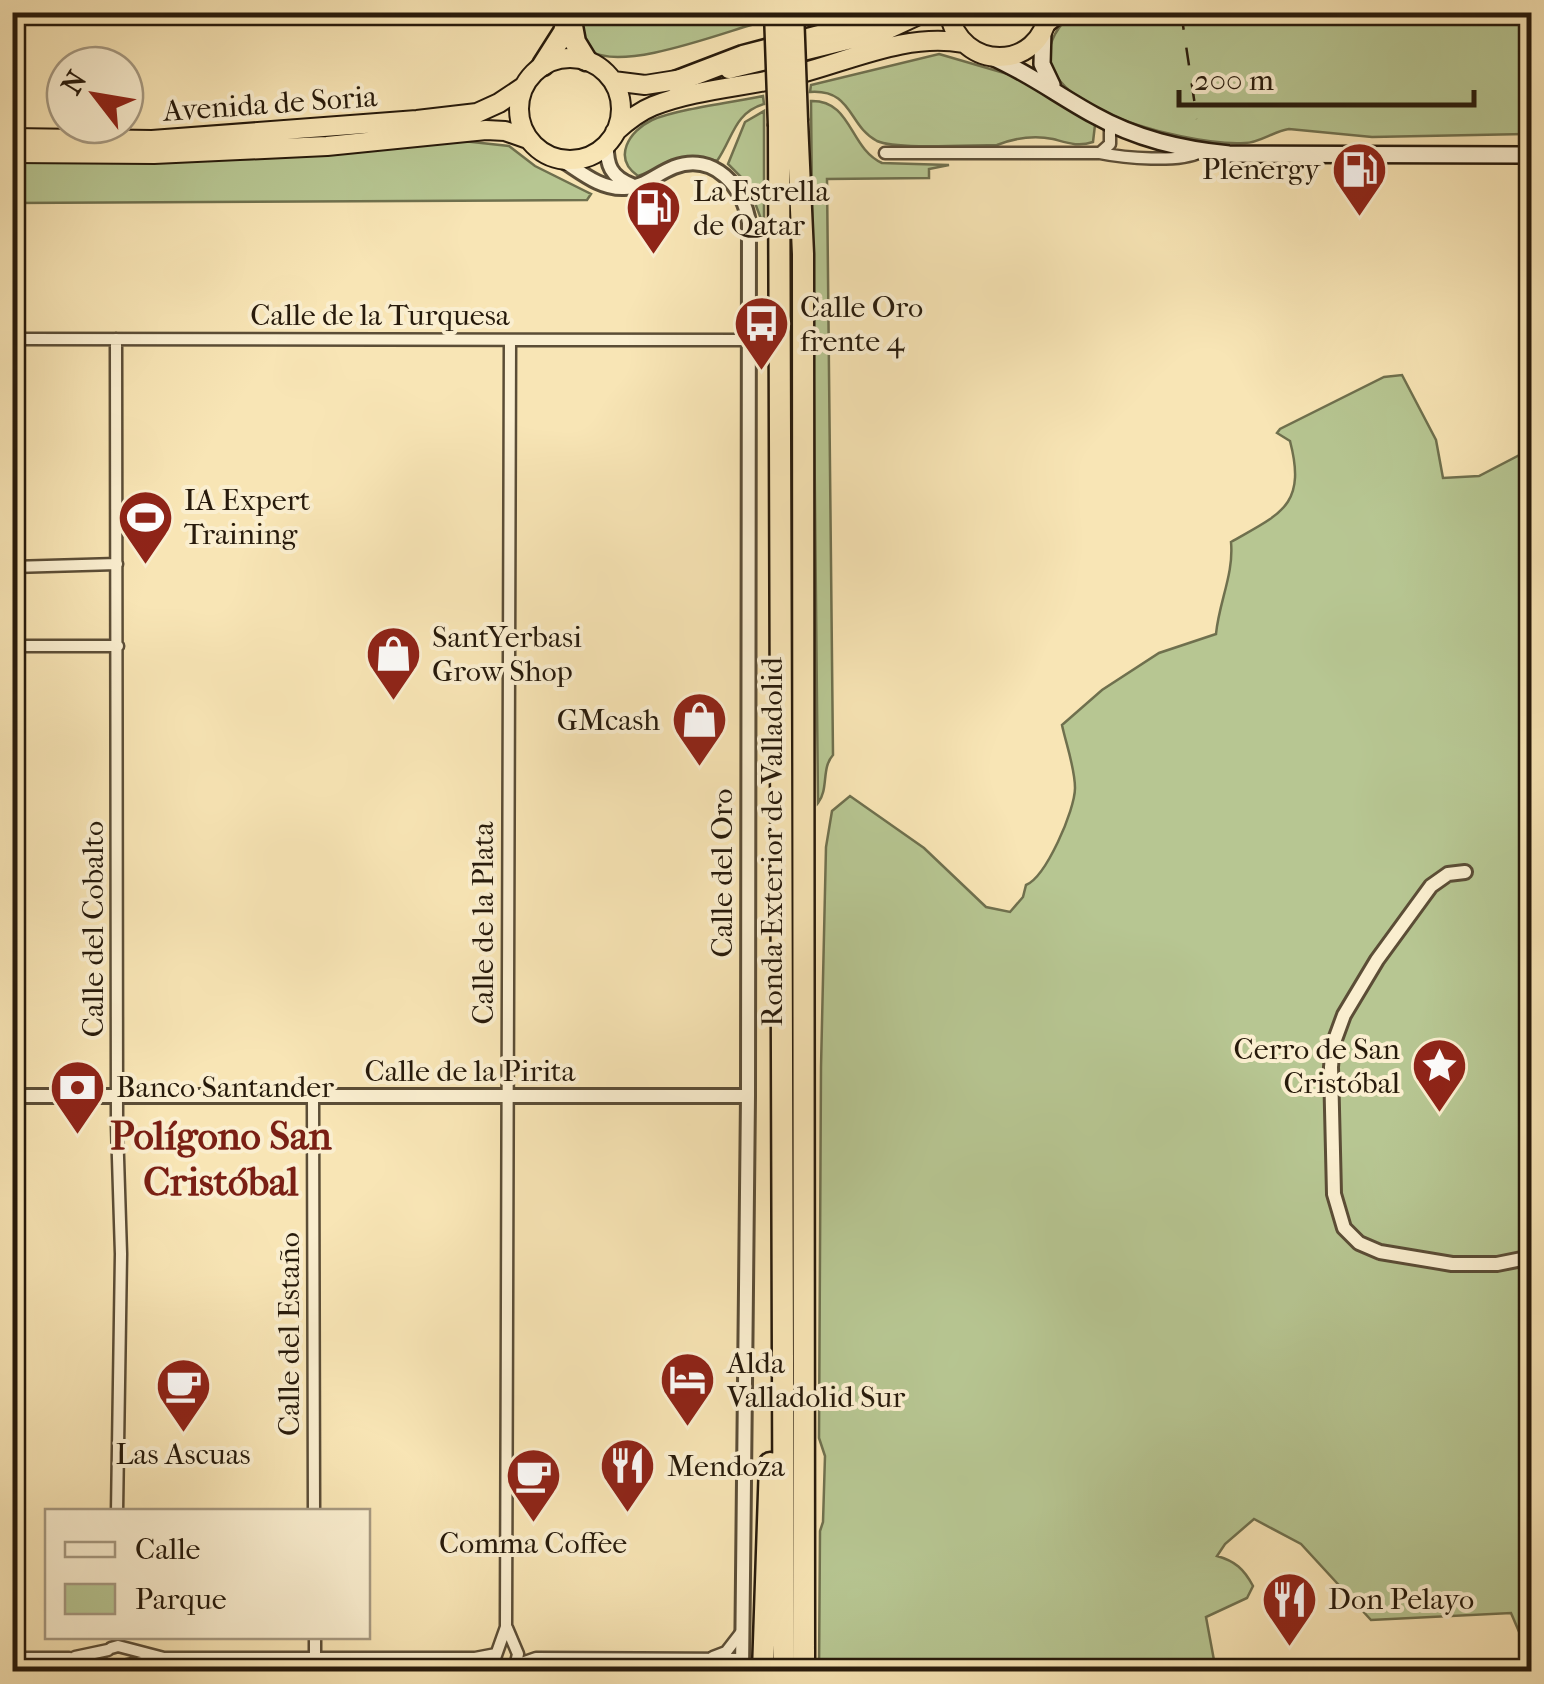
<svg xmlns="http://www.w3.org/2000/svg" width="1544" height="1684" font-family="'IM FELL French Canon',serif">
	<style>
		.green { fill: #b7c692; stroke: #6f704e; stroke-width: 2.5 }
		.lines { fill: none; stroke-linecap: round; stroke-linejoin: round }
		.minor-casing { stroke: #5b4d36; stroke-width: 15 }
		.tertiary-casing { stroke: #5b4d36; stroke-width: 18 }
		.secondary-casing { stroke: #271a0b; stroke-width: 20 }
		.trunk-casing { stroke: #271a0b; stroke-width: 22 }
		.motorway-casing { stroke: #271a0b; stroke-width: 25 }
		.minor { stroke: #faeecf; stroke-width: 10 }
		.tertiary { stroke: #faeecf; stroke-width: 12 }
		.secondary { stroke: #faeecf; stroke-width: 15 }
		.trunk { stroke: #f8e5b5; stroke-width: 18 }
		.motorway { stroke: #f8e5b5; stroke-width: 20 }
		.rail { stroke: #271a0b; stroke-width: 2.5; stroke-dasharray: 18 18; stroke-linecap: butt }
		.motorway-bridge-casing { stroke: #271a0b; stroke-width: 25; stroke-linecap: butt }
		.motorway-bridge { stroke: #f8e5b5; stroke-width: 20 }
		.labels { text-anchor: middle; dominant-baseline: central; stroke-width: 8; stroke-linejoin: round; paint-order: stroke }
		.street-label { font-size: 30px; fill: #271a0b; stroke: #faeecf }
		.poi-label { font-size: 30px; fill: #271a0b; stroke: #faeecf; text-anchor: start }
		.district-label { font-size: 40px; font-weight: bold; fill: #7a1f14; stroke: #faeecf }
	</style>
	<rect width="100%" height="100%" fill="#f8e5b5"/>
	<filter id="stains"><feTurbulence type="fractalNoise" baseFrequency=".002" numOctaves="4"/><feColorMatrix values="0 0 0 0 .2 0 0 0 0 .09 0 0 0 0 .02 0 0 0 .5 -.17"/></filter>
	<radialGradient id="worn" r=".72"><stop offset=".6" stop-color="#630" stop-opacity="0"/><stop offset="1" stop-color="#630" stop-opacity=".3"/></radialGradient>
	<path class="green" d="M 580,13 L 761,13 L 761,22 C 724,32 623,72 591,51 L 582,32 Z
		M 1072,13 L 1531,13 L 1531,134 L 1372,137 L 1289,129 C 1274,131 1259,143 1245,143 C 1187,147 982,98 1072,13 Z
		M 939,54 L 1018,77 L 1095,125 L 1093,142 C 1078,147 1068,143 1053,139 C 1034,135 1015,138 997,145 C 971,145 896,150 877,141 C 848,126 853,89 810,92 L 811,85 Z
		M 763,96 L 764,104 C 734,113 733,138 717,161 C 679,150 670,164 638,176 C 612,158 629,131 652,120 C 678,109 734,102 763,96 Z
		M 811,101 C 852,100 849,148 882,163 L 949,165 L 929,169 L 929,178 L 827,179 L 833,755 C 821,768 829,789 818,803 Z
		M 764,111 L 764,227 L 748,184 L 728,164 L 745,122 Z
		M 463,141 L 509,146 L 535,166 L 591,194 L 587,200 L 13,203 L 12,162 L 252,159 Z
		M 1402,375 L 1436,440 L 1443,478 L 1479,476 L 1531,449 L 1531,1639 L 1523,1641 L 1511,1613 L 1371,1620 L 1301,1544 L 1254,1519 L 1225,1544 L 1217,1556 C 1235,1561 1244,1569 1253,1586 L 1247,1598 L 1206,1617 L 1216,1671 L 819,1671 L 820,1531 L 823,1522 L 825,1456 L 819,1438 L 821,1067 L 826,847 L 832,811 L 850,796 L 924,848 L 986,907 L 1010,912 L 1023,897 L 1026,885 C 1046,877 1075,810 1075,788 C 1075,768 1066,744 1062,725 L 1102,690 L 1159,653 L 1216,634 C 1219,602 1234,574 1231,542 C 1280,514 1307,506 1290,441 L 1277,433 L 1280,429 L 1384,377 Z"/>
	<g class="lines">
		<defs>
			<path id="minor" d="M 885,153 L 1100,153 C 1124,158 1179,163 1200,152
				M 1100,153 L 1110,144 L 1110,123
				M 12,339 L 747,340
				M 116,339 L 117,1126 L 121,1254 L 117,1512
				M 510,340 L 506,1627 L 495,1658 L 500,1668 L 510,1670
				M 12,567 L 117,564
				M 12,646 L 118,646
				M 313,1097 L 314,1512
				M 507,1628 L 518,1654 L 515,1667
				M 315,1636 L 315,1659
				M 111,1648 L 118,1646 L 164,1658 L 475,1658 L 496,1654
				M 75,1657 L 108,1650
				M 713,1657 L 726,1652 L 743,1630
				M 12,1658 L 69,1658 L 106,1665
				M 713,1661 L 731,1672
				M 127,1665 L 159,1659
				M 516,1665 L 536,1658 L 742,1659"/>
			<path id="tertiary" d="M 607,143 C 606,165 611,177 632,185
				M 560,159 C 580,171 599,189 624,188 C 643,188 656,174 674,167 C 714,152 744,187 749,223 L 748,1096 L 742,1672
				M 1465,872 L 1448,874 L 1431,886 L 1377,960 L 1344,1015 L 1333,1045 L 1331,1067 L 1334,1194 L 1344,1228 L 1359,1243 L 1380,1252 L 1452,1264 L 1497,1264 L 1532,1257
				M 12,1096 L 748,1096"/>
			<path id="secondary" d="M 1043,29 L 1042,64 L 1052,85
				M 992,57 C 1029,73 1059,96 1094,115 C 1137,139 1181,149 1229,154 L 1532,155"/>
			<path id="trunk" d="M 949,12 C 959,72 1041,72 1048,12
				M519 109a51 51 0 1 1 102 0a51 51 0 1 1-102 0Z
				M 729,69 L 884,31 L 925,12
				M 613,81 L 645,85 L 689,78
				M 615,132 C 627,121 638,112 653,106 C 696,89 745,87 790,76 C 845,63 906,32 963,43
				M 12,138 L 152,140 L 417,120 L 477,113 L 499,103 L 523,87
				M 12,153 L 154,154 L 327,146 L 486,130 L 505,131 L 528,139"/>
			<path id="motorway" d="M 570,15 L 575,42 L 586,60
				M 1047,21 L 1058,12
				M 543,65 L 564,32 L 569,12
				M 675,82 L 743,56 L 861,25 L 891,12
				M 797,121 L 803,254 L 804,1672
				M 779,126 L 784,1672
				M 763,1672 L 770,1463"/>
		</defs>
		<use href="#minor" class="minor-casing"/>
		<use href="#tertiary" class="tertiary-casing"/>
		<use href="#secondary" class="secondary-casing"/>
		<use href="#trunk" class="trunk-casing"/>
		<use href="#motorway" class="motorway-casing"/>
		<use href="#minor" class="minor"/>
		<use href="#tertiary" class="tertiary"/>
		<use href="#secondary" class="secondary"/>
		<use href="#trunk" class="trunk"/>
		<use href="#motorway" class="motorway"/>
		<path class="rail" d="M 1181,12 L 1197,119"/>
		<defs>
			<path id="motorway-bridge" d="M 775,12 L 779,126
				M 793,12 L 797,121"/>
		</defs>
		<use href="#motorway-bridge" class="motorway-bridge-casing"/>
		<use href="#motorway-bridge" class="motorway-bridge"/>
	</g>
	<defs>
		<symbol id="fuel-pin" viewBox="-11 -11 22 30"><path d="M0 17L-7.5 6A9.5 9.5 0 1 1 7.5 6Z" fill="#8f2418" stroke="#faeecf"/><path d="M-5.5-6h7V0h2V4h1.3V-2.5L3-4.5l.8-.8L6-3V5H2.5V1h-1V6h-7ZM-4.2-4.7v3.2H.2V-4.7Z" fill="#fff"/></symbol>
		<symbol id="bus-pin" viewBox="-11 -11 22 30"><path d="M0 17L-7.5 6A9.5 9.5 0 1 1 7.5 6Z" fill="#8f2418" stroke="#faeecf"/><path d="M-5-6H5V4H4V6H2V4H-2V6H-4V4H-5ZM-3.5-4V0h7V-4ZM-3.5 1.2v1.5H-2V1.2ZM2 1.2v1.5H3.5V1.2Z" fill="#fff"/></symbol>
		<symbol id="stadium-pin" viewBox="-11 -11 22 30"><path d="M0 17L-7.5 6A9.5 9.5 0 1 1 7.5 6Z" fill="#8f2418" stroke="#faeecf"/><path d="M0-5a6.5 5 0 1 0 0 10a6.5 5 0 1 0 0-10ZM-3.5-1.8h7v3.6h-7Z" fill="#fff"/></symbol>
		<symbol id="shop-pin" viewBox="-11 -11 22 30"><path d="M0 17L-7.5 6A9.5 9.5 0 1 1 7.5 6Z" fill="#8f2418" stroke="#faeecf"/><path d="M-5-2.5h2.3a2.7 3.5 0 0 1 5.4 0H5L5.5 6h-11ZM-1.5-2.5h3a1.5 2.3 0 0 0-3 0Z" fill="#fff"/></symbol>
		<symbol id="sight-pin" viewBox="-11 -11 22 30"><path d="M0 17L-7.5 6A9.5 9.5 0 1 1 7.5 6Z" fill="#8f2418" stroke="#faeecf"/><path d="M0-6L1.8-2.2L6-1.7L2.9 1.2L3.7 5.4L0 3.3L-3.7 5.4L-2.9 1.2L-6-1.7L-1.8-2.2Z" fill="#fff"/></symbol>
		<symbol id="bank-pin" viewBox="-11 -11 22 30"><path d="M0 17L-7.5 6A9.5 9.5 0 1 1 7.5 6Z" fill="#8f2418" stroke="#faeecf"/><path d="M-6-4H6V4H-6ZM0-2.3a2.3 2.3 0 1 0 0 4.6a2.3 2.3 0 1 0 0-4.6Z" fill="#fff"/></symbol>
		<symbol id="hotel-pin" viewBox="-11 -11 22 30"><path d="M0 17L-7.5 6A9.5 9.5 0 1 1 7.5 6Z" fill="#8f2418" stroke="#faeecf"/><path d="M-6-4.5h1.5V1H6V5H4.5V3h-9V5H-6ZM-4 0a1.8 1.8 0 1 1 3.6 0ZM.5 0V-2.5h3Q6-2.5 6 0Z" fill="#fff"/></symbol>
		<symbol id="cafe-pin" viewBox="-11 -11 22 30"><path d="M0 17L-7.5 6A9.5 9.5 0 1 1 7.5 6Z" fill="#8f2418" stroke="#faeecf"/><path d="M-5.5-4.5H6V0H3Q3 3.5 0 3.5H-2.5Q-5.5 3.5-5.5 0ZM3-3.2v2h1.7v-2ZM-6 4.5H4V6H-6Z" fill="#fff"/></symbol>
		<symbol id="restaurant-pin" viewBox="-11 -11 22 30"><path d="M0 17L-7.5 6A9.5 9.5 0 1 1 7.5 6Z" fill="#8f2418" stroke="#faeecf"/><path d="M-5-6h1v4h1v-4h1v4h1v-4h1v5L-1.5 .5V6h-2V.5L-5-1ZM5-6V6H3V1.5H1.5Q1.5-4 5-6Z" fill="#fff"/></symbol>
	</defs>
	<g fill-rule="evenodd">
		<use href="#fuel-pin" x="1328" y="138" width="63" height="86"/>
		<use href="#fuel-pin" x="622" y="176" width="63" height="86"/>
		<use href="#bus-pin" x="730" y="292" width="63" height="86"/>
		<use href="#stadium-pin" x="114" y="486" width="63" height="86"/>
		<use href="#shop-pin" x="362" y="622" width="63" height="86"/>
		<use href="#shop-pin" x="668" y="688" width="63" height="86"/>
		<use href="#sight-pin" x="1408" y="1034" width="63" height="86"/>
		<use href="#bank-pin" x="46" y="1056" width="63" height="86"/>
		<use href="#hotel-pin" x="656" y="1348" width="63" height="86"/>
		<use href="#cafe-pin" x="152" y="1354" width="63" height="86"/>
		<use href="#restaurant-pin" x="596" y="1434" width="63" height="86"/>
		<use href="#cafe-pin" x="502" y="1444" width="63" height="86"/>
		<use href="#restaurant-pin" x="1258" y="1568" width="63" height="86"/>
	</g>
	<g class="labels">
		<g class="street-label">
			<text transform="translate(270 104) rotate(-4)">Avenida de Soria</text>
			<text x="380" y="315">Calle de la Turquesa</text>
			<text transform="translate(772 842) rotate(-90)">Ronda Exterior de Valladolid</text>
			<text transform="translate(722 873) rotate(-90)">Calle del Oro</text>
			<text transform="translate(483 923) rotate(-90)">Calle de la Plata</text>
			<text transform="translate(93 929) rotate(-90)">Calle del Cobalto</text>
			<text x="470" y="1071">Calle de la Pirita</text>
			<text transform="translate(289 1334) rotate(-90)">Calle del Estaño</text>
		</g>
		<g class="poi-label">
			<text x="1320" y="169" text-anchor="end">Plenergy</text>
			<text x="693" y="191">La Estrella<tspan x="693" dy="34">de Qatar</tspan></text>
			<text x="800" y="307">Calle Oro<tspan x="800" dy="34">frente 4</tspan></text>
			<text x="184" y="500">IA Expert<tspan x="184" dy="34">Training</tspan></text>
			<text x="432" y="637">SantYerbasi<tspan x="432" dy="34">Grow Shop</tspan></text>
			<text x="660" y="720" text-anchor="end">GMcash</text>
			<text x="1400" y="1049" text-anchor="end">Cerro de San<tspan x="1400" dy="34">Cristóbal</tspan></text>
			<text x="116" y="1087">Banco Santander</text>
			<text x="727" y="1363">Alda<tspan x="727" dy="34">Valladolid Sur</tspan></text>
			<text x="183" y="1454" text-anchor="middle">Las Ascuas</text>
			<text x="667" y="1466">Mendoza</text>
			<text x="533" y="1543" text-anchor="middle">Comma Coffee</text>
			<text x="1328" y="1599">Don Pelayo</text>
		</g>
		<g class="district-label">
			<text x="221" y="1136">Polígono San<tspan x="221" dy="46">Cristóbal</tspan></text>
		</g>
	</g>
	<rect width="1544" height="1684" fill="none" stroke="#f8e5b5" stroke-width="50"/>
	<rect x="15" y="15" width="1514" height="1654" fill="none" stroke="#271a0b" stroke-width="5"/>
	<rect x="25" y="25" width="1494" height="1634" fill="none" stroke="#271a0b" stroke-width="2.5"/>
	<rect x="45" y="1509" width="325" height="130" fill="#faeecf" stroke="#a69981" stroke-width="2.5"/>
	<rect x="65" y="1542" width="50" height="15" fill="#faeecf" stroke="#a69981" stroke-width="2.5"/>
	<text x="135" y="1559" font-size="30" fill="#271a0b">Calle</text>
	<rect x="65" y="1584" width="50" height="30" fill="#b7c692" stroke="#a69981" stroke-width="2.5"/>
	<text x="135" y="1609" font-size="30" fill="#271a0b">Parque</text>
	<g transform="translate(95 95) rotate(301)"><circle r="48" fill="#faeecf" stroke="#a69981" stroke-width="2.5"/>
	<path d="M0-8L18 38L0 25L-18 38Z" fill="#8f2418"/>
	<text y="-15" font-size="28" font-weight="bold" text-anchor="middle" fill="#271a0b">N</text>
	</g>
	<path d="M1179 90v15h295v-15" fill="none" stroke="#271a0b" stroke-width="5"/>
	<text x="1194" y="90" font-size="30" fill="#271a0b" stroke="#faeecf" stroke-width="8" paint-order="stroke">200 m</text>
	<rect width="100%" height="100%" filter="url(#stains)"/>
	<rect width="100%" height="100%" fill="url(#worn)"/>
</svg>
